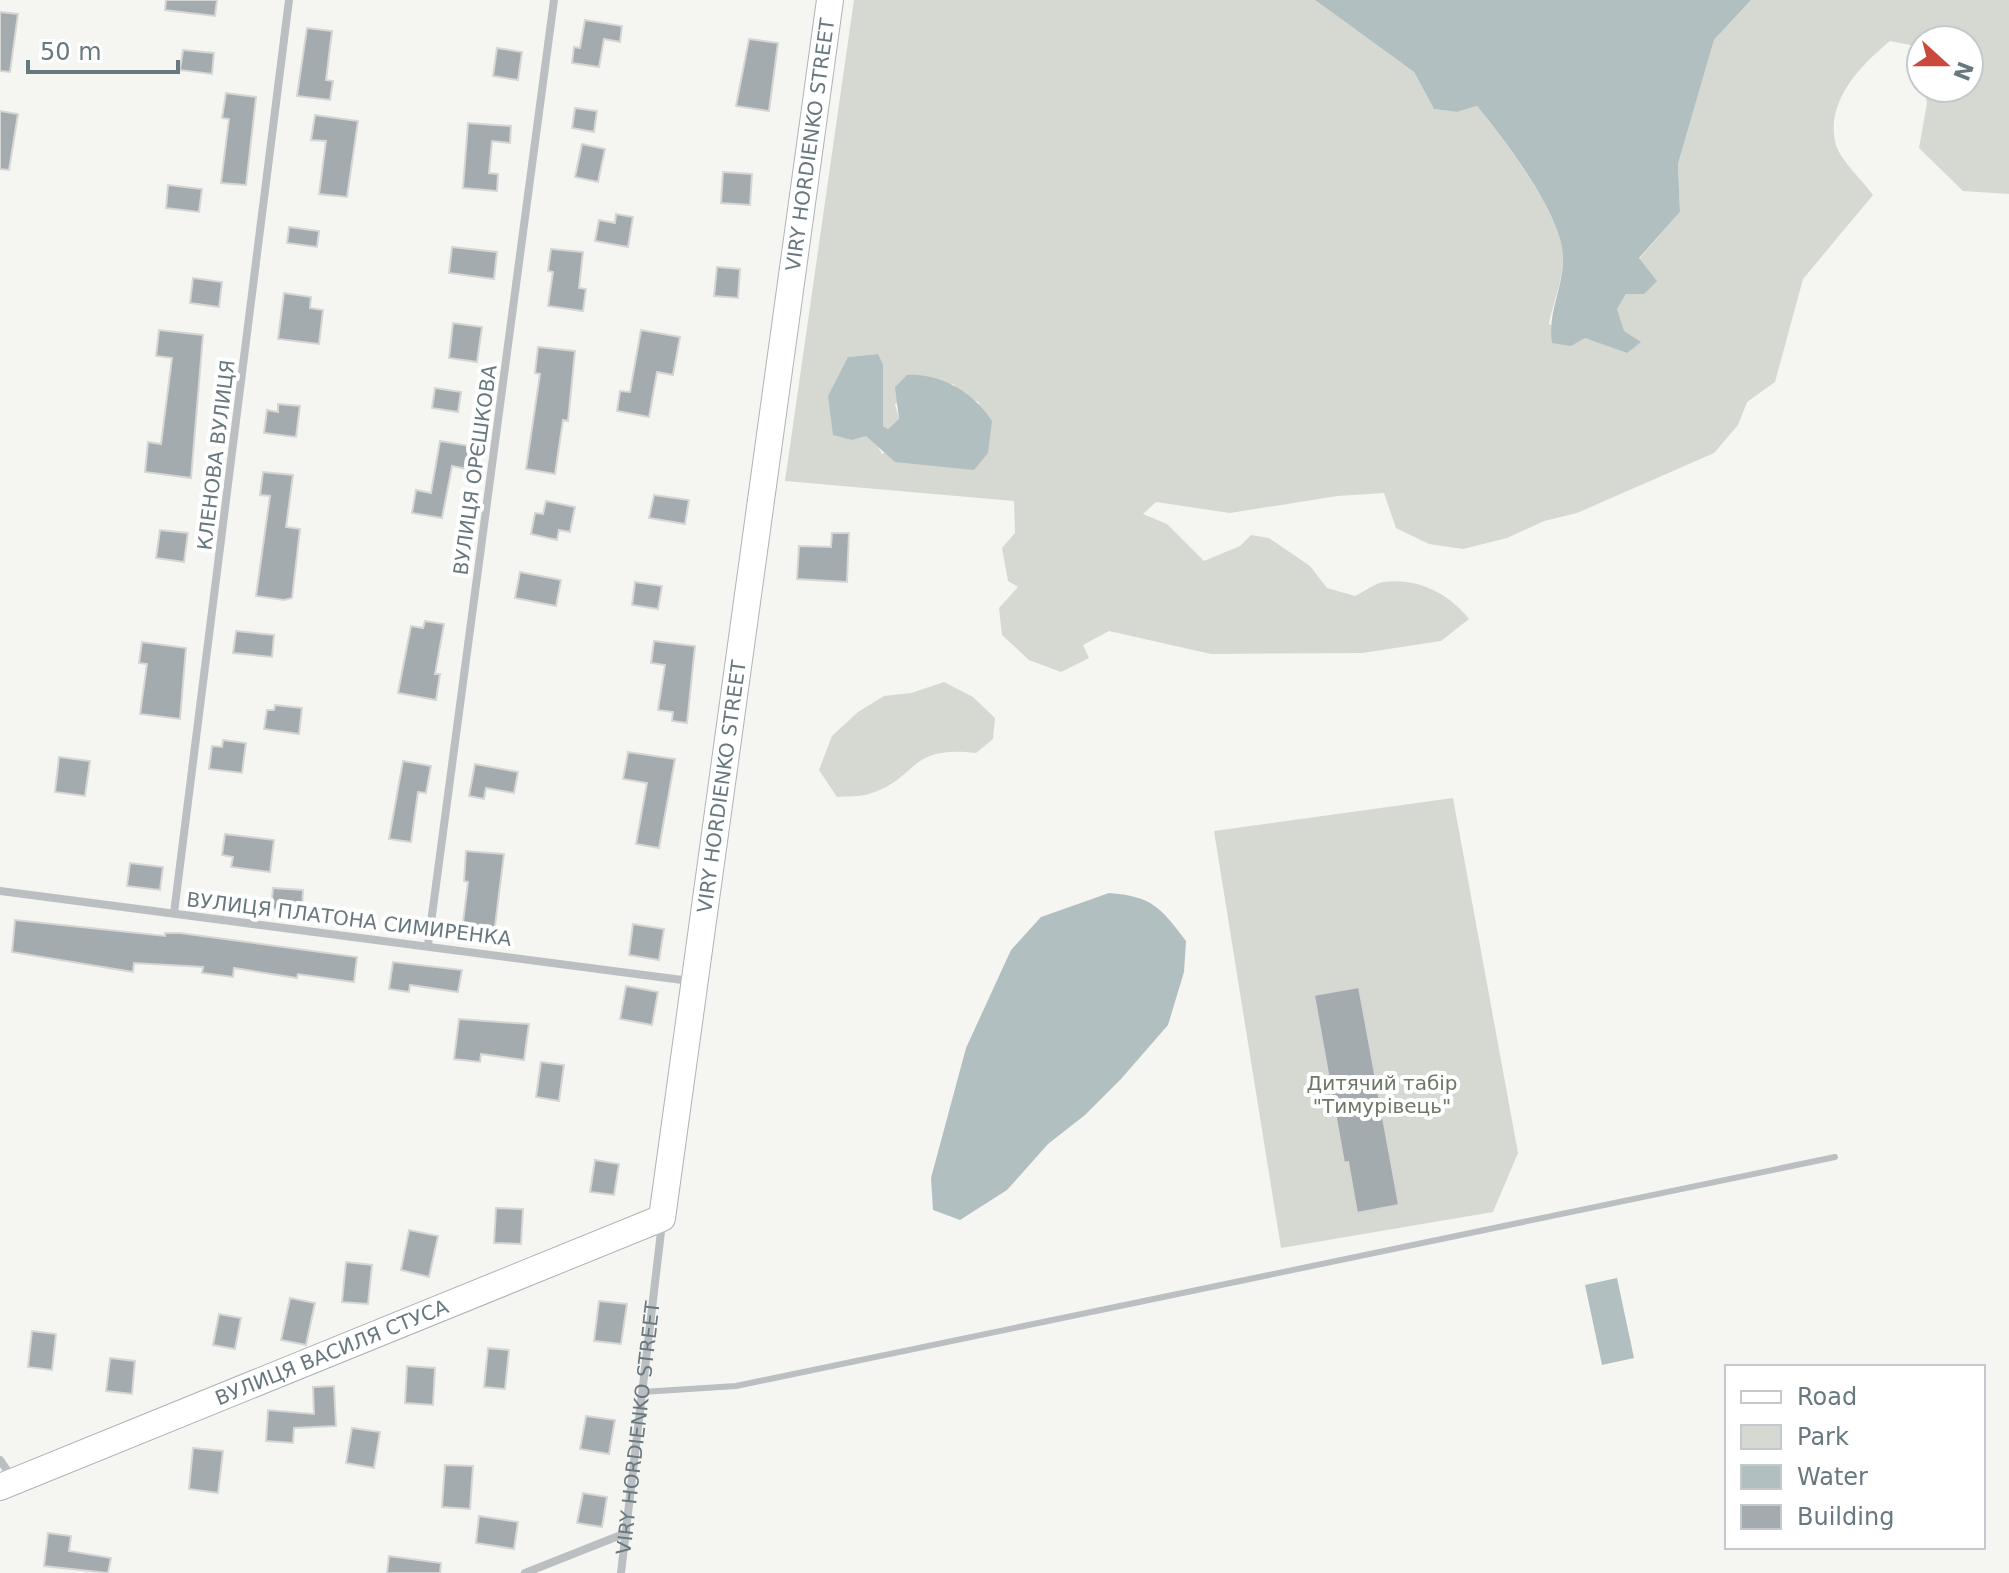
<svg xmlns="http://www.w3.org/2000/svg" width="2009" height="1573" font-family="'DejaVu Sans',sans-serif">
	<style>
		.green { fill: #d5d9d2; fill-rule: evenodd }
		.water { fill: #b2bfc1 }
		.building { fill: #a3abae; stroke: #d6d6d5; stroke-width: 2 }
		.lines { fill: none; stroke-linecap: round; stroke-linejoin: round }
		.secondary-casing { stroke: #adb4b6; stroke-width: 28 }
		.lane { stroke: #bbbfc2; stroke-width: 6 }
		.street { stroke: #bbbfc2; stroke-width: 8 }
		.secondary { stroke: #fff; stroke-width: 26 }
		.labels { text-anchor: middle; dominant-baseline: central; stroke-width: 8; stroke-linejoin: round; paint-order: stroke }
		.street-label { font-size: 20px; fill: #68787f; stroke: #fff }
		.park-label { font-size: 20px; fill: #6c7766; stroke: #fff }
	</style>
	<rect width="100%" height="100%" fill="#f5f5f2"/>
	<path class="green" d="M 854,0 L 1315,0 L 1414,72 L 1434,109 L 1457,112 L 1477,106 C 1504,140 1561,213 1563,256 C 1564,277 1553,303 1549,324 L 1627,353 L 1617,309 L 1626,294 L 1639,259 L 1680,212 L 1678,164 L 1714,40 L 1751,0 L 2009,0 L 2009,194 L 1963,191 L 1919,148 L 1927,103 L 1924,88 L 1969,88 L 1969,40 L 1921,40 L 1921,75 L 1915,46 L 1890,41 C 1861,65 1824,102 1836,145 C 1841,161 1863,181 1873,195 L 1803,279 L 1775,382 L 1747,402 L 1738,425 L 1714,453 L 1577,513 L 1544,521 L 1507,538 L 1463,549 L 1429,544 L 1396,528 L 1384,493 L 1337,496 L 1230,513 L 1156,502 L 1143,514 L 1167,524 L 1204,561 L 1240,546 L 1251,535 L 1269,538 L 1310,566 L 1327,588 L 1355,596 C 1364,592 1375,583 1384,582 C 1417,577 1450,594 1469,619 L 1441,641 L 1362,653 L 1211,654 L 1109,631 L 1083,645 L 1089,658 L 1061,672 L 1029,660 L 1002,635 L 999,608 L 1018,587 L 1008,581 L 1002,548 L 1015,533 L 1014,501 L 785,481 ZM 878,354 L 883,364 L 883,426 L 888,429 L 899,419 L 895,404 L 953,384 L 963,395 L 980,403 L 882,454 L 876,443 L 866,436 L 848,357 Z
		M 944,682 L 973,697 L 995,718 L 993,739 L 976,753 C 906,745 920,778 869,794 C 859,797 846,796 837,797 L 819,770 L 832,736 L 858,712 L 884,696 L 911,693 Z
		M 1453,798 L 1518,1153 L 1493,1212 L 1281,1248 L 1214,831 Z"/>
	<path class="water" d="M 1315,0 L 1751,0 L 1714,40 L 1678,164 L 1680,212 L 1639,258 L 1657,281 L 1644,294 L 1626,294 L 1617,309 L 1624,331 L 1641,342 L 1627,353 L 1585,338 L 1571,346 L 1552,343 C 1547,312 1564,287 1563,257 C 1562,214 1504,139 1477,106 L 1457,112 L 1434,109 L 1414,72 Z
		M 878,354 L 883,364 L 883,426 L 888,429 L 899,419 L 895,387 L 907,375 C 941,373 974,393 992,421 L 988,453 L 974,470 L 895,462 L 866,436 L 852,440 L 833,435 L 828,396 L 848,357 Z
		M 1109,893 C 1152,896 1161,908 1186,941 L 1184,972 L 1168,1025 L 1121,1079 L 1085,1115 L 1048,1144 L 1007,1190 L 960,1220 L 933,1210 L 931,1178 L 966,1048 L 1011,950 L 1041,917 Z
		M 1617,1278 L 1634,1358 L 1602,1365 L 1585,1285 Z"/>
	<path class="building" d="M 166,0 L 217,0 L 215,16 L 165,10 Z
		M 0,12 L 18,14 L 10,72 L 0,71 Z
		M 585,20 L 622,26 L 620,42 L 604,39 L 599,67 L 572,63 L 574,47 L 580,48 Z
		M 307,28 L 332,31 L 326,80 L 333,81 L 330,100 L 297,96 Z
		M 749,39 L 778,43 L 769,111 L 736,106 Z
		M 497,48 L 522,52 L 518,80 L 493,76 Z
		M 183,50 L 214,53 L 212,74 L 180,70 Z
		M 226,93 L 256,97 L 246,185 L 221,183 L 229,119 L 222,118 Z
		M 575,108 L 597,111 L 594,132 L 572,128 Z
		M 0,111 L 18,114 L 9,170 L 0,169 Z
		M 315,115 L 358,121 L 347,197 L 319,194 L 326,141 L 311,140 Z
		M 468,123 L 511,126 L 510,143 L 492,141 L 489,173 L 498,174 L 497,191 L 463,188 Z
		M 582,144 L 605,149 L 598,182 L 575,177 Z
		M 723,172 L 752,174 L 750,205 L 721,203 Z
		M 168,185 L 202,189 L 199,212 L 166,208 Z
		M 616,214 L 633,217 L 628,247 L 595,241 L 599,220 L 615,223 Z
		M 289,227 L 319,231 L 317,247 L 287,243 Z
		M 452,247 L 497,252 L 494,279 L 449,273 Z
		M 551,249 L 583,252 L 579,288 L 586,289 L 583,311 L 548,306 L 553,272 L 548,271 Z
		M 717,267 L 740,269 L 738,298 L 714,296 Z
		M 193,278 L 222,282 L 219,307 L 190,303 Z
		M 284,293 L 311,297 L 310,308 L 323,310 L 319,344 L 278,339 Z
		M 453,323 L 482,327 L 477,362 L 449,358 Z
		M 159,330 L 203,335 L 191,478 L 145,472 L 148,442 L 161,444 L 172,358 L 156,356 Z
		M 641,330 L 680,337 L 673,375 L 657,372 L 649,417 L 617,411 L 620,391 L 630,392 Z
		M 538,347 L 575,351 L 568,421 L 563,420 L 555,474 L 526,469 L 540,374 L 535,373 Z
		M 435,388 L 461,392 L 458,412 L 432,408 Z
		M 278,404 L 300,406 L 296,437 L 264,433 L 267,410 L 278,412 Z
		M 440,441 L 470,446 L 467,469 L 452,466 L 442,518 L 412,513 L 416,490 L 431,493 Z
		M 263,472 L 293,475 L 286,527 L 300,529 L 292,598 L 284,600 L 256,596 L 270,496 L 260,495 Z
		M 654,495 L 689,500 L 685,524 L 649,518 Z
		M 546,501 L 575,507 L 570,532 L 559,530 L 557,540 L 531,534 L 535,513 L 543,514 Z
		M 160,530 L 188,533 L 184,562 L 156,558 Z
		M 832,533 L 849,533 L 847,582 L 797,579 L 799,546 L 831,547 Z
		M 520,572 L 561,580 L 556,606 L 515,598 Z
		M 635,582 L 662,586 L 658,609 L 632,605 Z
		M 425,621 L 444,624 L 435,674 L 440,674 L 436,700 L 398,693 L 411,626 L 423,628 Z
		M 236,631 L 274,635 L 272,657 L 233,653 Z
		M 654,641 L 695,646 L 687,723 L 672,721 L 673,712 L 658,710 L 665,665 L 651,663 Z
		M 142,642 L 186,648 L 180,719 L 140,714 L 147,664 L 139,663 Z
		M 275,705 L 302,708 L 299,734 L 264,729 L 267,710 L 274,710 Z
		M 223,740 L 246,743 L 242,773 L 209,769 L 212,746 L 222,747 Z
		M 628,752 L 675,759 L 659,848 L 636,844 L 647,783 L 623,779 Z
		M 59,757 L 90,761 L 85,796 L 55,792 Z
		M 403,761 L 431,766 L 426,793 L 418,792 L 411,842 L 389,839 Z
		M 475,764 L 518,772 L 514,793 L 486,788 L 484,799 L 469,796 Z
		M 225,834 L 274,840 L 270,872 L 231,867 L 233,857 L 222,855 Z
		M 466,851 L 504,854 L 494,934 L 462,930 L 468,882 L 464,881 Z
		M 130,863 L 163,867 L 160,890 L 127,886 Z
		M 273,888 L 303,890 L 302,911 L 271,909 Z
		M 15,920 L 165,936 L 165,933 L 180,933 L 357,957 L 354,982 L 298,974 L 297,978 L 234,968 L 233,977 L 202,973 L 203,967 L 134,963 L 133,972 L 12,952 Z
		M 633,924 L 664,929 L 659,960 L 629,955 Z
		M 393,962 L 462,970 L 458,992 L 410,985 L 409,992 L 389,989 Z
		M 626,986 L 658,992 L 652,1025 L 620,1019 Z
		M 1359,987 L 1399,1205 L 1357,1213 L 1348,1162 L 1344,1163 L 1314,995 Z
		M 459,1019 L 529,1024 L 524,1060 L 481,1054 L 480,1062 L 454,1059 Z
		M 541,1062 L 564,1065 L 559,1101 L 536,1097 Z
		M 595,1160 L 619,1164 L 614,1195 L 590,1192 Z
		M 496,1208 L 523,1209 L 521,1244 L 494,1243 Z
		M 409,1230 L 438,1236 L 429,1277 L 401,1270 Z
		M 346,1262 L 372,1265 L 368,1304 L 342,1302 Z
		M 290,1298 L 315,1303 L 306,1345 L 281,1340 Z
		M 599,1301 L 627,1304 L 621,1344 L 594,1341 Z
		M 219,1314 L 241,1318 L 235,1349 L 213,1345 Z
		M 32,1331 L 56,1334 L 52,1370 L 28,1367 Z
		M 488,1348 L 509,1350 L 505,1389 L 484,1387 Z
		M 110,1358 L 135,1361 L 132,1394 L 106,1391 Z
		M 407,1366 L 435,1368 L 433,1405 L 405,1403 Z
		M 334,1386 L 336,1426 L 294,1428 L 293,1443 L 266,1441 L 268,1410 L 314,1414 L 313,1387 Z
		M 586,1416 L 615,1420 L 609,1454 L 580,1449 Z
		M 352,1428 L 380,1432 L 374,1468 L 346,1463 Z
		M 193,1448 L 223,1451 L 218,1493 L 189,1489 Z
		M 445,1465 L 473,1466 L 470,1509 L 442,1507 Z
		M 583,1493 L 607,1497 L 602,1527 L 577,1523 Z
		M 479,1516 L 518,1522 L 514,1549 L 476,1543 Z
		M 48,1533 L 71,1536 L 69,1551 L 111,1558 L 108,1573 L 44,1566 Z
		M 389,1556 L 441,1563 L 440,1573 L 387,1573 Z"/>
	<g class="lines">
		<defs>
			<g id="secondary">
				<path id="s2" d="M 0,1487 L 662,1218 L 830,0"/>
			</g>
		</defs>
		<use href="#secondary" class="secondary-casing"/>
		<path class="lane" d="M 642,1392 L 736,1386 L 1835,1157"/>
		<g class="street">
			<path d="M 0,891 L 690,981"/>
			<path d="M 174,913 L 289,0"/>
			<path d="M 428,945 L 554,0"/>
			<path d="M 0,1460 L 13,1479"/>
			<path d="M 525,1573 L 626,1533"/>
			<path id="s1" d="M 621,1573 L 662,1223"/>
		</g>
		<use href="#secondary" class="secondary"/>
	</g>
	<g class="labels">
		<g class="street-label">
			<text stroke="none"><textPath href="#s2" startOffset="1798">VIRY HORDIENKO STREET</textPath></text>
			<text transform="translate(216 455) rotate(-83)">КЛЕНОВА ВУЛИЦЯ</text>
			<text transform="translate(475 470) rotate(-82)">ВУЛИЦЯ ОРЄШКОВА</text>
			<text stroke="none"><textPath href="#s2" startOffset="1150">VIRY HORDIENKO STREET</textPath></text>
			<text transform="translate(349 919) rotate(7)">ВУЛИЦЯ ПЛАТОНА СИМИРЕНКА</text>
			<text stroke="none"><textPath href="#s2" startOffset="358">ВУЛИЦЯ ВАСИЛЯ СТУСА</textPath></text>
			<text stroke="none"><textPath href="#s1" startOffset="146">VIRY HORDIENKO STREET</textPath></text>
		</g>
		<g class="park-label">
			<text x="1382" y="1083">Дитячий табір<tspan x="1382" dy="23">"Тимурівець"</tspan></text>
		</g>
	</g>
	<rect x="1725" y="1365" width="260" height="184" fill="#ffffff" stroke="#c3c9cc" stroke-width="2"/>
	<rect x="1741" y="1391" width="40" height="12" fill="#ffffff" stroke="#c3c9cc" stroke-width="2"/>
	<text x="1797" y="1405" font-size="24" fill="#68787f">Road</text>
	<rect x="1741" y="1425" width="40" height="24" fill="#d5d9d2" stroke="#c3c9cc" stroke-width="2"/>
	<text x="1797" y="1445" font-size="24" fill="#68787f">Park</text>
	<rect x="1741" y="1465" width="40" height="24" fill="#b2bfc1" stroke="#c3c9cc" stroke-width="2"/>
	<text x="1797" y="1485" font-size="24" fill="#68787f">Water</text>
	<rect x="1741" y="1505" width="40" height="24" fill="#a3abae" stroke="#c3c9cc" stroke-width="2"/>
	<text x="1797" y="1525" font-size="24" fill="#68787f">Building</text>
	<g transform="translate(1945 64) rotate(111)"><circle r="38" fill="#ffffff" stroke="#c3c9cc" stroke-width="2"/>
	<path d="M0-6L14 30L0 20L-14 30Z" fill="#cb493c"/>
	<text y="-12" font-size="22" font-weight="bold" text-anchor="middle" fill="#68787f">N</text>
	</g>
	<path d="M28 60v12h150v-12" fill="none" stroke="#68787f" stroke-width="4"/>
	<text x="40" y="60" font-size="24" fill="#68787f" stroke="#ffffff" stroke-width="6" paint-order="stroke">50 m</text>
</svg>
